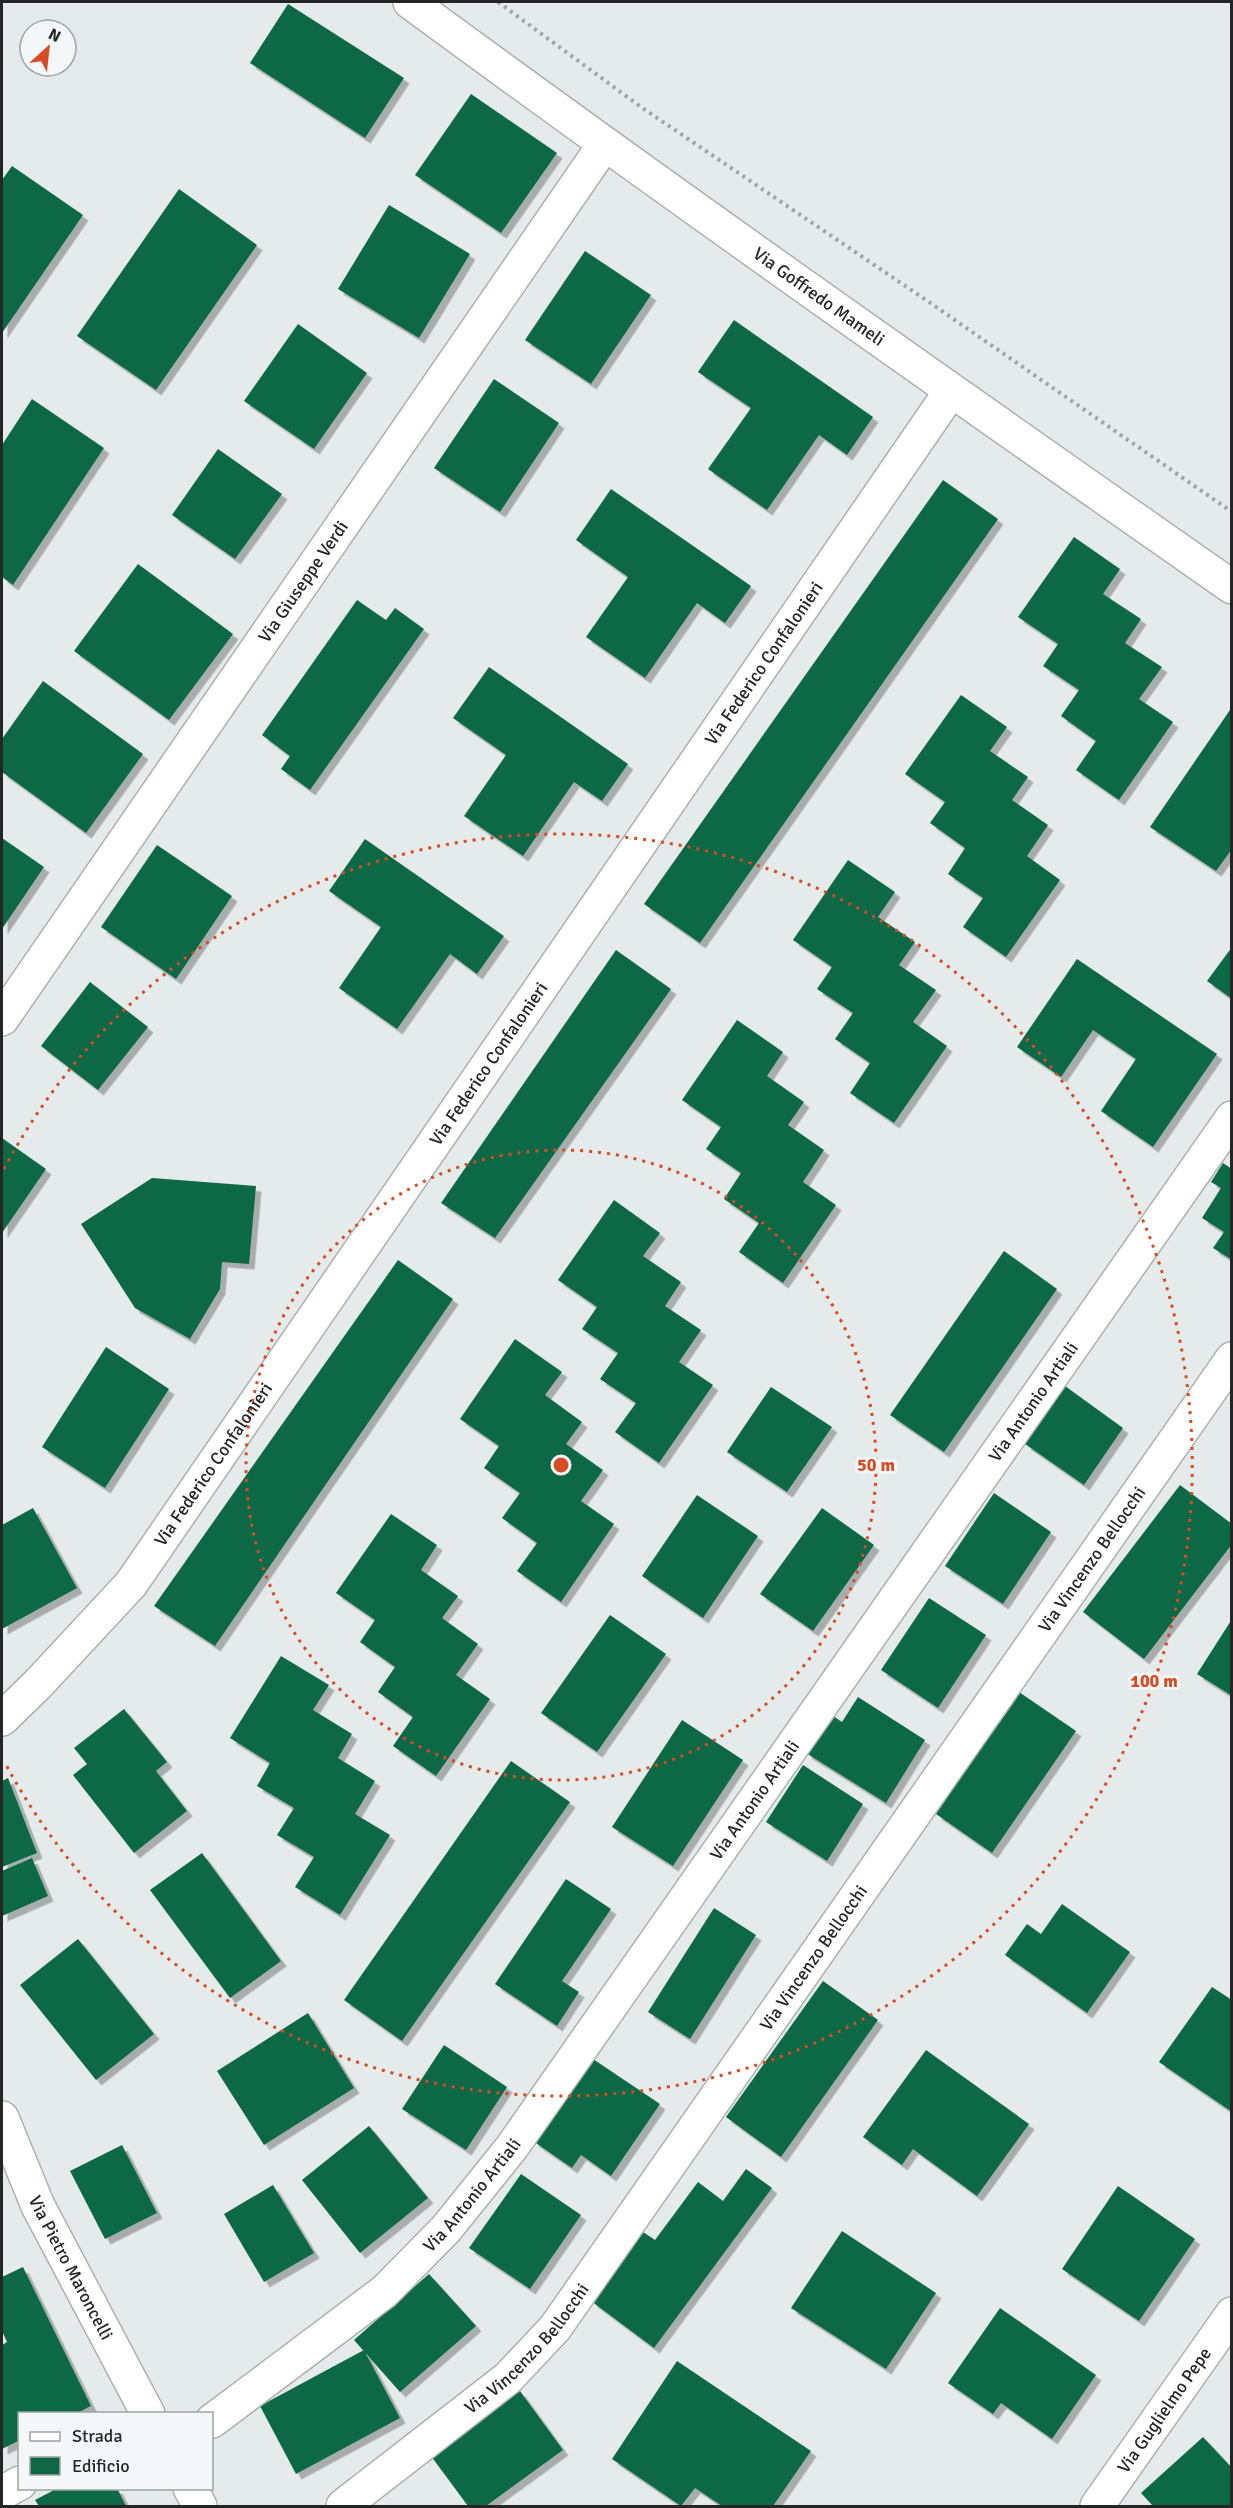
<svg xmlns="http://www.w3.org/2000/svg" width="1233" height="2508" font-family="Signika,sans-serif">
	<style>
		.building { fill: #0e6745; filter: url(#shadow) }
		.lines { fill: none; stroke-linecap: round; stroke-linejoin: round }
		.minor-casing { stroke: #acb1b0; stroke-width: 36 }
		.path { stroke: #a0a4a4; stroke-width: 4; stroke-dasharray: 3 4.5; stroke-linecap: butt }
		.minor { stroke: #fff; stroke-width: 33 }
		.ring { fill: none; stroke: #d54c27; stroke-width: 3; stroke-dasharray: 3 6 }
		.labels { text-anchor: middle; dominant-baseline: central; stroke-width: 6; stroke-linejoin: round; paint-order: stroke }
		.street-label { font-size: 18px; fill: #242625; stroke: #f3f7f7 }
		.centre { fill: #d54c27; stroke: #f3f7f7; stroke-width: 3 }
		.ring-label { font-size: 18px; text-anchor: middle; font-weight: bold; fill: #d54c27; stroke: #f3f7f7; stroke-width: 6; stroke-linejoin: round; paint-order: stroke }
	</style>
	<defs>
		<filter id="shadow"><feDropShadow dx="5.5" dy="5.5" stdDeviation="0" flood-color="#0004"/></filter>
	</defs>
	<rect width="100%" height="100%" fill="#e5eaea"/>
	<path class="building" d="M 288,4 L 404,78 L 365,138 L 250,63 Z
		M 471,94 L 557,153 L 501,233 L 415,175 Z
		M 12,166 L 83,215 L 2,333 L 2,180 Z
		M 179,189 L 257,245 L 156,390 L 77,336 Z
		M 389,205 L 470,254 L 419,338 L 338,289 Z
		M 585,251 L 651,295 L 591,384 L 525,340 Z
		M 734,320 L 873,417 L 847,455 L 819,435 L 767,510 L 708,469 L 751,408 L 698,372 Z
		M 298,324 L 367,373 L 314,449 L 244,401 Z
		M 494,379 L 559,423 L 500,512 L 434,468 Z
		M 32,399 L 104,448 L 13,585 L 2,577 L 2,445 Z
		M 218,449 L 282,494 L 235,559 L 172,515 Z
		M 943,480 L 998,519 L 700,943 L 644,904 Z
		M 611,489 L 751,586 L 725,623 L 697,603 L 645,678 L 586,637 L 628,577 L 576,540 Z
		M 1074,537 L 1120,569 L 1103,594 L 1141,619 L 1125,643 L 1162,667 L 1139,699 L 1173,722 L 1119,800 L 1076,770 L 1096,741 L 1061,716 L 1079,690 L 1043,666 L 1058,644 L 1018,617 Z
		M 138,564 L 233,634 L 169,720 L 74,651 Z
		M 357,600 L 386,620 L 395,608 L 424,629 L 310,790 L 281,769 L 290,756 L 262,735 Z
		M 489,667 L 628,764 L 602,801 L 574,782 L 523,856 L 464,816 L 506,755 L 453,718 Z
		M 43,681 L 143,754 L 86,833 L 2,772 L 2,739 Z
		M 961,695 L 1007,727 L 990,751 L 1028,777 L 1012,800 L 1048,825 L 1027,856 L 1060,880 L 1006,957 L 963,927 L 983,898 L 948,874 L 965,848 L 930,823 L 945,802 L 905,774 Z
		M 1232,707 L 1232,849 L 1216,871 L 1150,827 Z
		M 2,838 L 44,867 L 2,929 Z
		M 365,839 L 504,936 L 477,974 L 450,954 L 397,1029 L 339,988 L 381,927 L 329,891 Z
		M 157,845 L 232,896 L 176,979 L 101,927 Z
		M 848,860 L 895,892 L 878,917 L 915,942 L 899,965 L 936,990 L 913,1022 L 947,1046 L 894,1123 L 850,1093 L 870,1063 L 835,1039 L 853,1013 L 817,989 L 832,967 L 793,940 Z
		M 1232,947 L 1232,999 L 1207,981 Z
		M 616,950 L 671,989 L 495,1238 L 441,1203 Z
		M 1077,959 L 1217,1054 L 1153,1147 L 1101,1111 L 1136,1059 L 1093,1030 L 1061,1077 L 1017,1047 Z
		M 90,982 L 148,1027 L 98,1090 L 41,1046 Z
		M 737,1020 L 783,1052 L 767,1076 L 804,1102 L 788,1125 L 824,1150 L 803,1182 L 836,1205 L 783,1283 L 739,1252 L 759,1223 L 724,1199 L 741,1173 L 706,1149 L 721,1127 L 682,1100 Z
		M 2,1138 L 46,1169 L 2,1233 Z
		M 1223,1163 L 1232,1169 L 1232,1260 L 1213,1248 L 1224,1232 L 1202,1218 L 1221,1188 L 1211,1182 Z
		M 152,1178 L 256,1186 L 249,1264 L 222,1262 L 220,1289 L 190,1339 L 135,1308 L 81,1224 Z
		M 614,1200 L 660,1233 L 643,1256 L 681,1282 L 665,1306 L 701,1330 L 679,1362 L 713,1385 L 659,1463 L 615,1432 L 636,1403 L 600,1379 L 618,1353 L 582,1329 L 597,1307 L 558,1280 Z
		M 1004,1251 L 1057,1289 L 944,1452 L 890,1415 Z
		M 398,1260 L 453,1299 L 215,1646 L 154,1606 Z
		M 515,1339 L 562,1372 L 545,1395 L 582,1422 L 566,1444 L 603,1470 L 581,1501 L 614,1524 L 561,1602 L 517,1571 L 537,1543 L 502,1518 L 520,1493 L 484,1468 L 499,1446 L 460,1419 Z
		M 106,1347 L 169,1389 L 105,1488 L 42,1447 Z
		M 1065,1386 L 1123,1428 L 1084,1485 L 1025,1444 Z
		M 771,1387 L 832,1427 L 787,1492 L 727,1452 Z
		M 1180,1485 L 1232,1524 L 1232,1544 L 1144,1659 L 1083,1612 Z
		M 994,1493 L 1051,1532 L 1003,1604 L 945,1566 Z
		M 697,1495 L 758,1536 L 703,1618 L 642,1576 Z
		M 33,1508 L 77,1588 L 2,1629 L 2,1525 Z
		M 822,1508 L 874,1545 L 813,1631 L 760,1594 Z
		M 391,1514 L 437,1545 L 421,1570 L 458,1596 L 442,1618 L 478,1644 L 456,1675 L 490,1699 L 436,1776 L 393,1746 L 413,1717 L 378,1692 L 395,1667 L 360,1642 L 375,1620 L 336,1593 Z
		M 929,1598 L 986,1635 L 938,1708 L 881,1670 Z
		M 610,1615 L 666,1654 L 597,1752 L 541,1713 Z
		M 1232,1619 L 1232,1696 L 1197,1674 Z
		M 281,1656 L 329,1685 L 313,1710 L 352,1734 L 338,1758 L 375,1781 L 355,1814 L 390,1835 L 340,1915 L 295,1887 L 314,1857 L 277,1835 L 294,1808 L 257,1786 L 270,1763 L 230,1738 Z
		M 1019,1692 L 1076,1731 L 992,1853 L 936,1814 Z
		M 858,1697 L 925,1740 L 886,1803 L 806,1753 L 830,1714 L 842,1722 Z
		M 124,1709 L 167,1762 L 156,1771 L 187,1811 L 134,1853 L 73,1775 L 87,1764 L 74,1748 Z
		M 682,1720 L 743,1760 L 673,1866 L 612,1827 Z
		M 511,1761 L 570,1802 L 402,2041 L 344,2000 Z
		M 803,1765 L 863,1804 L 827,1861 L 766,1822 Z
		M 8,1778 L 37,1853 L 2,1867 L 2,1781 Z
		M 202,1853 L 281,1961 L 230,1998 L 150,1890 Z
		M 32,1858 L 48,1896 L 2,1916 L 2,1871 Z
		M 566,1879 L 611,1909 L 562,1981 L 579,1992 L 557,2026 L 495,1984 Z
		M 1062,1904 L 1130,1952 L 1087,2013 L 1005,1955 L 1027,1924 L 1041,1934 Z
		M 714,1908 L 756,1935 L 690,2039 L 648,2012 Z
		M 78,1939 L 154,2034 L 96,2080 L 20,1985 Z
		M 823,1981 L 878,2020 L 781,2157 L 726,2117 Z
		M 1212,1987 L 1232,2000 L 1232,2112 L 1159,2062 Z
		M 308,2013 L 354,2088 L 264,2145 L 217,2071 Z
		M 444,2045 L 507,2087 L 466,2150 L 402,2109 Z
		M 926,2050 L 1029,2124 L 977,2196 L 913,2149 L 902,2165 L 863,2137 Z
		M 590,2057 L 660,2104 L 611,2176 L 581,2155 L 572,2168 L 533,2141 Z
		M 369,2126 L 428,2198 L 360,2253 L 302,2180 Z
		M 122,2145 L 157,2213 L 105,2239 L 70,2171 Z
		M 746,2169 L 772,2188 L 654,2348 L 591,2301 L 643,2232 L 655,2240 L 698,2182 L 723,2201 Z
		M 521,2174 L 581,2215 L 530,2289 L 469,2248 Z
		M 273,2185 L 314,2253 L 264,2282 L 224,2214 Z
		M 1118,2186 L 1195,2239 L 1139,2321 L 1062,2269 Z
		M 842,2231 L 936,2293 L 886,2369 L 791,2308 Z
		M 23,2267 L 91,2406 L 75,2414 L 20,2414 L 20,2440 L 2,2449 L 2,2345 L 7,2342 L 2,2331 L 2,2277 Z
		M 429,2274 L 476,2326 L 400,2392 L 354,2340 Z
		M 1000,2308 L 1096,2375 L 1052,2439 L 1001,2403 L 993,2414 L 948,2383 Z
		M 364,2350 L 400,2418 L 296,2474 L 260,2406 Z
		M 677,2361 L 811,2451 L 773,2506 L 722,2506 L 695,2488 L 681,2506 L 612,2459 Z
		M 520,2391 L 563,2450 L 486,2506 L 468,2506 L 431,2456 Z
		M 1203,2437 L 1232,2468 L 1232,2506 L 1153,2506 L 1141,2493 Z
		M 58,2488 L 117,2488 L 126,2506 L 39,2506 L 35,2500 Z"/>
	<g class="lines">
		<defs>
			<g id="minor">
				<path id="s1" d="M 410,2 C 681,201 956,394 1232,587"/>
				<path id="s2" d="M 2,1019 L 604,145"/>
				<path id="s3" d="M 2,1719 L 38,1684 L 131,1584 L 951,391"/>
				<path id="s4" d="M 2,2118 L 38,2206 L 148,2414"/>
				<path id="s5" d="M 212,2421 L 385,2291 L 446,2229 L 512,2147 L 1232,1118"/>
				<path d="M 190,2488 L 200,2506"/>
				<path d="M 2,2493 L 20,2483"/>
				<path id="s6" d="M 343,2506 L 508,2378 L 555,2328 L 1232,1359"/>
				<path id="s7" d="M 1097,2506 L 1232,2314"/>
			</g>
		</defs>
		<use href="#minor" class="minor-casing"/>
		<path class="path" d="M 498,2 L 641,107 L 926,300 L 1232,512"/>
		<use href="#minor" class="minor"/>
	</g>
	<g class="ring">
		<circle cx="561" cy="1465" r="315"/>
		<path d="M4 1169A631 631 0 1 1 4 1761"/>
	</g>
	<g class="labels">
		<g class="street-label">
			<text stroke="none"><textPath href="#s1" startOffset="504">Via Goffredo Mameli</textPath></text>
			<text stroke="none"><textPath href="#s2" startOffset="531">Via Giuseppe Verdi</textPath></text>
			<text stroke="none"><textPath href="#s3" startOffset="1304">Via Federico Confalonieri</textPath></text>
			<text stroke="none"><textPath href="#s3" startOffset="818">Via Federico Confalonieri</textPath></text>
			<text stroke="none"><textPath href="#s5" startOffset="1318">Via Antonio Artiali</textPath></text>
			<text stroke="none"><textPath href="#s3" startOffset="332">Via Federico Confalonieri</textPath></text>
			<text stroke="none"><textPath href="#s6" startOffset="1215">Via Vincenzo Bellocchi</textPath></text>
			<text stroke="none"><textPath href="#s5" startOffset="832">Via Antonio Artiali</textPath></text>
			<text stroke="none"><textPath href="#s6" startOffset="729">Via Vincenzo Bellocchi</textPath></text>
			<text stroke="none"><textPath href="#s5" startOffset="346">Via Antonio Artiali</textPath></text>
			<text stroke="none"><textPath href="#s4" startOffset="165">Via Pietro Maroncelli</textPath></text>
			<text stroke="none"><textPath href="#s6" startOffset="243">Via Vincenzo Bellocchi</textPath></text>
			<text stroke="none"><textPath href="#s7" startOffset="117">Via Guglielmo Pepe</textPath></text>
		</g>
	</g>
	<circle cx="561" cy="1465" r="9" class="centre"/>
	<g class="ring-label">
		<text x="876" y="1471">50 m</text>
		<text x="1154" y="1687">100 m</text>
	</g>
	<rect width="1233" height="2508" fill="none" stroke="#242625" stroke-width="6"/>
	<rect x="18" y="2412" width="195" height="78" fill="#f3f7f7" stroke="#a0a3a3" stroke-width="1.5"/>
	<rect x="30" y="2432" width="30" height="9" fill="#ffffff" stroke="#a0a3a3" stroke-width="1.5"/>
	<text x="72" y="2442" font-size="18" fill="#242625">Strada</text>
	<rect x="30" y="2457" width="30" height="18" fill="#0e6745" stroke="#a0a3a3" stroke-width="1.5"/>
	<text x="72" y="2472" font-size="18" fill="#242625">Edificio</text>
	<g transform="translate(48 48) rotate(27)"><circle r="28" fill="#f3f7f7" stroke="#a0a3a3" stroke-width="1.5"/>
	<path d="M0-4.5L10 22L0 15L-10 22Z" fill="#d54c27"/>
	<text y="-9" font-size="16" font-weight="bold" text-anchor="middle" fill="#242625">N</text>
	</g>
</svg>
